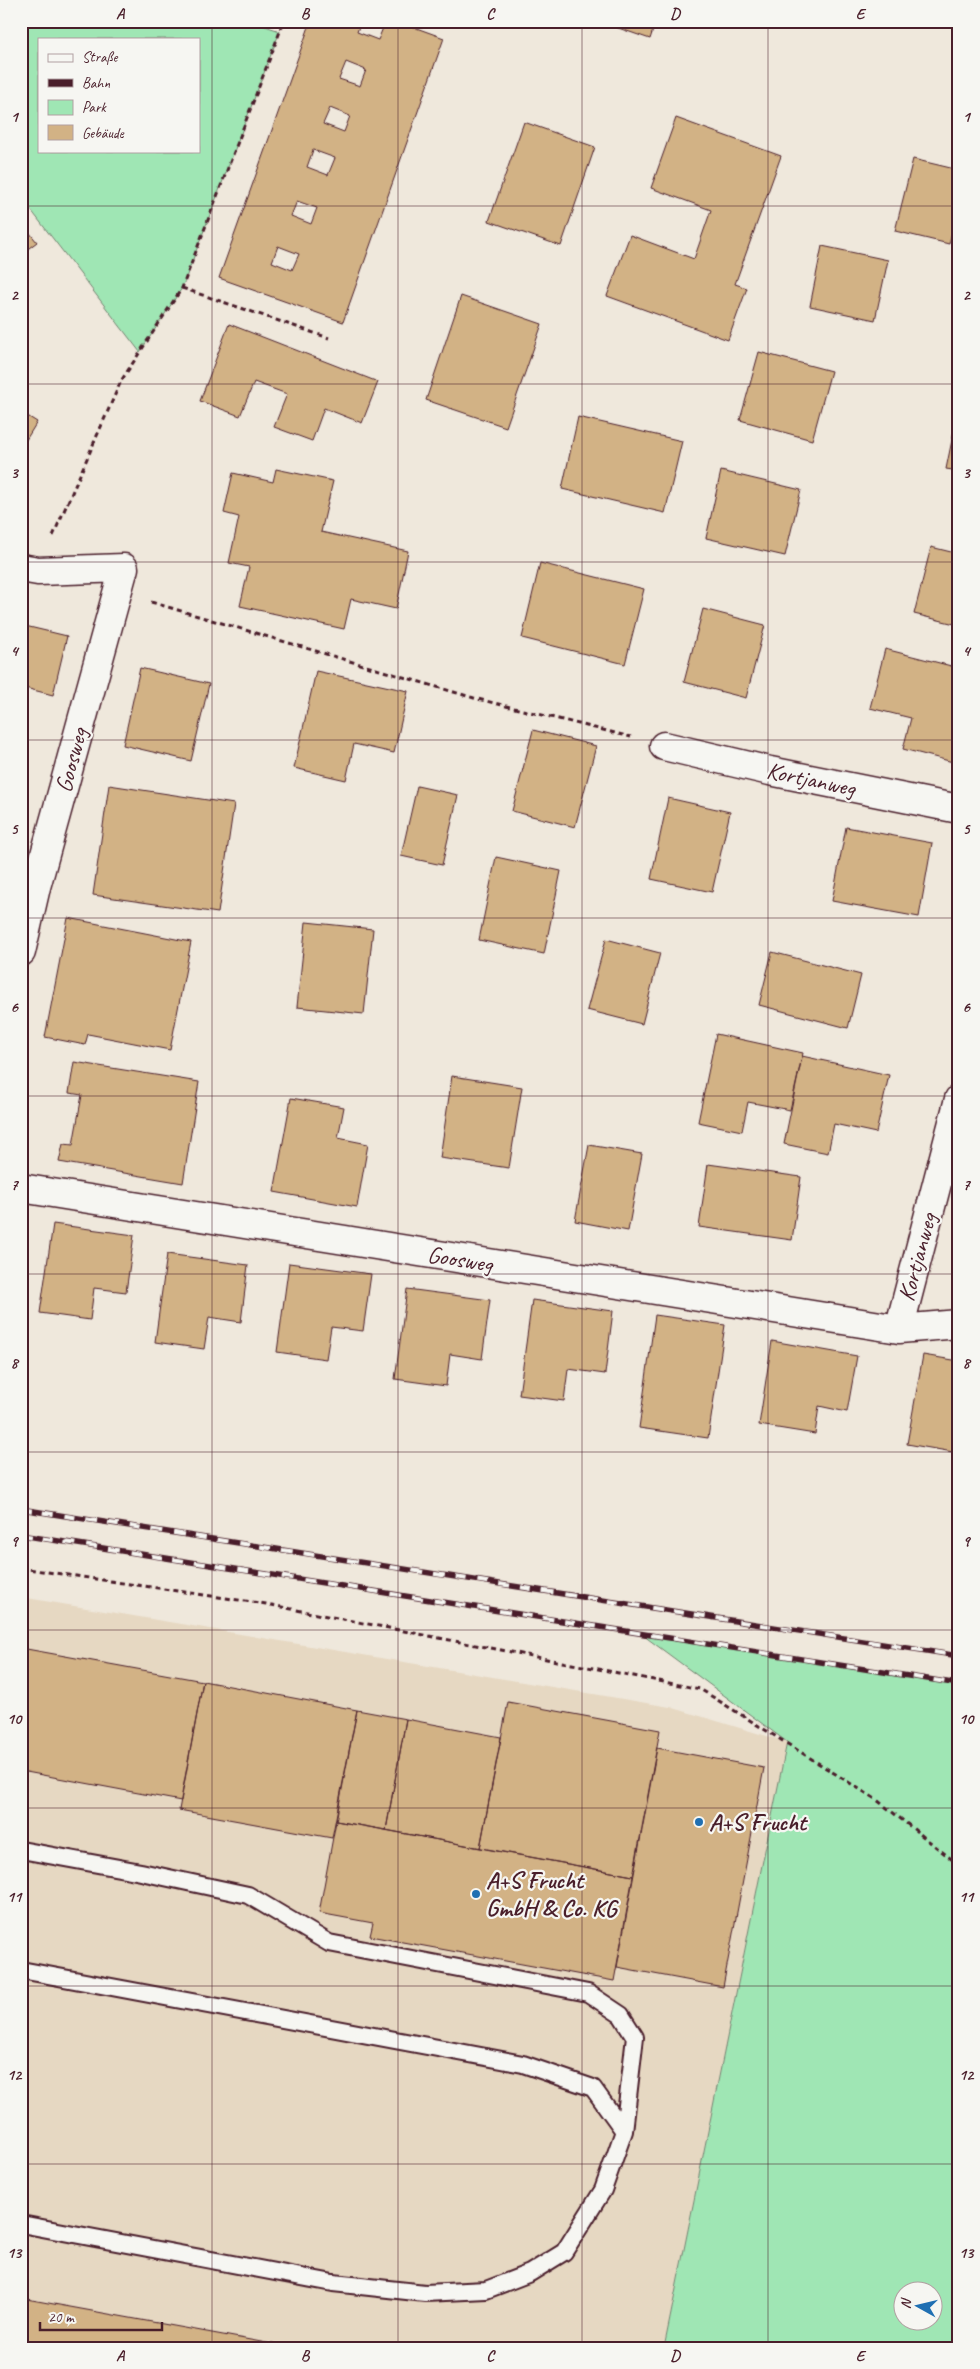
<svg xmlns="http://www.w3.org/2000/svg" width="980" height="2369" font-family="Caveat,sans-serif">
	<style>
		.built { fill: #e6d8c2 }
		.green { fill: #9fe6b4; stroke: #748270; fill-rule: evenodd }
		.building { fill: #d2b285; stroke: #4a1f2b; fill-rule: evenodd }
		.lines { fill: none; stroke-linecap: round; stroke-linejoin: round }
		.service-casing { stroke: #4a1f2b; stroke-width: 20 }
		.minor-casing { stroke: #4a1f2b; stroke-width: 31 }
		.path { stroke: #4a1f2b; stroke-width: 3; stroke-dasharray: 5 4; stroke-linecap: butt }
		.service { stroke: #f6f6f2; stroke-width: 16 }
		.minor { stroke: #f6f6f2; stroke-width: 28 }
		.rail-casing { stroke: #4a1f2b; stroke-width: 5.5 }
		.rail { stroke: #f6f6f2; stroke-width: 4; stroke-dasharray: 11; stroke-linecap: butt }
		.grid { fill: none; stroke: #4a1f2b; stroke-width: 1; stroke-opacity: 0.55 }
		.poi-dot { fill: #1f6fb2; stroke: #f6f6f2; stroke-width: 2 }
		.labels { text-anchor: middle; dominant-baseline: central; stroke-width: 4.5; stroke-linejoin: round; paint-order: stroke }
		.street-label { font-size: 24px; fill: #4a1f2b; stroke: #f6f6f2 }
		.poi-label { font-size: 24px; font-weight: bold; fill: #4a1f2b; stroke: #f6f6f2; text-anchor: start }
		.neatline { fill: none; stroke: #4a1f2b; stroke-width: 2 }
		.grid-label { font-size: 16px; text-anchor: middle; font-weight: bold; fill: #4a1f2b }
	</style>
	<rect width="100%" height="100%" fill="#efe8dc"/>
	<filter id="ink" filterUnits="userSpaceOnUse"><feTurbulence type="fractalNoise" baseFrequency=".02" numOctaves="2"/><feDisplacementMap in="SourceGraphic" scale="10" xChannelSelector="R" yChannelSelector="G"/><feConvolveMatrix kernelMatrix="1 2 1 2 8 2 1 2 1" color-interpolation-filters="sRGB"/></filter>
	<g filter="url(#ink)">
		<path class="built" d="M 21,1597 L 670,1707 L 787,1742 L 664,2348 L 21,2348 Z"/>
		<path class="green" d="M 21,21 L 250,21 L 280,31 L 182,288 L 140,352 L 21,197 ZM 39,39 L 199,39 L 199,151 L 39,151 Z
			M 640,1633 L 959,1684 L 959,2348 L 664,2348 L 787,1742 ZM 902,2292 L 932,2292 L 932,2322 L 902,2322 Z"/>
		<path class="building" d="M 311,21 L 361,21 L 357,32 L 378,40 L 385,23 L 381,21 L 397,21 L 444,38 L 343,322 L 219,278 ZM 346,62 L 366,70 L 360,86 L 339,79 ZM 330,108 L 350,116 L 344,132 L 323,124 ZM 313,150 L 335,158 L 328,175 L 307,167 ZM 297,201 L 317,208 L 311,224 L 291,216 ZM 278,246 L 299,254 L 292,270 L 272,262 Z
			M 598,21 L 656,21 L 650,39 Z
			M 676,118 L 781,156 L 735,284 L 747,288 L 728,340 L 607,296 L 630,235 L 694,259 L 711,210 L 651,188 Z
			M 524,122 L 595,147 L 561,246 L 489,221 Z
			M 913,159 L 959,170 L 959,203 L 949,244 L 895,231 Z
			M 21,222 L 37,242 L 21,254 Z
			M 822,246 L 888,260 L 875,320 L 810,306 Z
			M 461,296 L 542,324 L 506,427 L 426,400 Z
			M 229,324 L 378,382 L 362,423 L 324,408 L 312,441 L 274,427 L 287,394 L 254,382 L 240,416 L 200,401 Z
			M 759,352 L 831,371 L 812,440 L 740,420 Z
			M 959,406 L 959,471 L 946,469 Z
			M 21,412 L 37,422 L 21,448 Z
			M 578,417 L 682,441 L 665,513 L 562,489 Z
			M 276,469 L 333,481 L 321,532 L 408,551 L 396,609 L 351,599 L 344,629 L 240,606 L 249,567 L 229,563 L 239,517 L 224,513 L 233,473 L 273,482 Z
			M 721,471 L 801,490 L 785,556 L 706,538 Z
			M 931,547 L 959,554 L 959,625 L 914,614 Z
			M 540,563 L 644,589 L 625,664 L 522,638 Z
			M 703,609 L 765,625 L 746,698 L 684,682 Z
			M 21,625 L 67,636 L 53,695 L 21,687 Z
			M 885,649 L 959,668 L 959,737 L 953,762 L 903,749 L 911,718 L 870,708 Z
			M 140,668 L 209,684 L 191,761 L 123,745 Z
			M 316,671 L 408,691 L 394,753 L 354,744 L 346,780 L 294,768 Z
			M 533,730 L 596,746 L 575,827 L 512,811 Z
			M 109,785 L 234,804 L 218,913 L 93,895 Z
			M 417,786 L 458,795 L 442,865 L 401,856 Z
			M 668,798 L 730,812 L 712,892 L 651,879 Z
			M 846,827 L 932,843 L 919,917 L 832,901 Z
			M 496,857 L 561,871 L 544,954 L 479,940 Z
			M 68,918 L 191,942 L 170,1050 L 88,1034 L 85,1045 L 45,1037 Z
			M 306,922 L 373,929 L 364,1014 L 297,1007 Z
			M 606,939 L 660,953 L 642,1024 L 587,1010 Z
			M 772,952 L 861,975 L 848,1028 L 759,1005 Z
			M 716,1034 L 803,1053 L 790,1110 L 748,1102 L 742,1131 L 698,1122 Z
			M 802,1056 L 889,1075 L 876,1133 L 834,1124 L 828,1153 L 784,1144 Z
			M 74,1062 L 199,1082 L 183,1183 L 59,1162 L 63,1144 L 73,1145 L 82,1095 L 69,1093 Z
			M 452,1076 L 522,1087 L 509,1168 L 440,1158 Z
			M 291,1098 L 344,1107 L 338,1138 L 368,1144 L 357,1207 L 274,1192 Z
			M 589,1145 L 642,1154 L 628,1231 L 575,1221 Z
			M 708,1164 L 801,1177 L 792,1240 L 699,1227 Z
			M 53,1224 L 134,1235 L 126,1292 L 94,1288 L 90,1320 L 40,1313 Z
			M 167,1254 L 248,1265 L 241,1322 L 209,1317 L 204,1349 L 155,1342 Z
			M 289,1263 L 371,1274 L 363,1331 L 331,1327 L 326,1359 L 277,1352 Z
			M 407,1289 L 490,1300 L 482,1359 L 450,1354 L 446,1386 L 395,1379 Z
			M 532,1300 L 613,1311 L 605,1374 L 568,1369 L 564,1401 L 519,1395 Z
			M 655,1315 L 725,1325 L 708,1438 L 639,1428 Z
			M 772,1341 L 857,1356 L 847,1412 L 819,1406 L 815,1434 L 759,1425 Z
			M 923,1355 L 959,1361 L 959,1419 L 953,1452 L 907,1444 Z
			M 21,1648 L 203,1681 L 181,1801 L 21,1771 Z
			M 203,1681 L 357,1710 L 332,1838 L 179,1810 Z
			M 508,1702 L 660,1730 L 633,1876 L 480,1848 Z
			M 357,1710 L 406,1719 L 386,1830 L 336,1821 Z
			M 406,1719 L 501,1737 L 480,1848 L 386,1830 Z
			M 657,1748 L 764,1768 L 723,1987 L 617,1967 Z
			M 336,1821 L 633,1876 L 614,1981 L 370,1936 L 373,1923 L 319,1913 Z
			M 21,2298 L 294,2348 L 21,2348 Z"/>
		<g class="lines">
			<defs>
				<path id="service" d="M 21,1850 L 141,1872 L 248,1895 L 329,1943 L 588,1993 L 621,2015 L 635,2037 L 624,2131 L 603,2190 L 564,2252 L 530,2273 L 486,2290 L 425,2293 L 333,2283 L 21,2224
					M 21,1970 L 523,2064 L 593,2088 L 624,2131"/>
				<path id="minor" d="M 21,568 L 38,571 L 124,568 L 36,887 L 21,952
					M 664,746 L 770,771 L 959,809
					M 21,1188 L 899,1329 L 959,1324
					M 899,1329 L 959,1099"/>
			</defs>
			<use href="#service" class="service-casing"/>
			<use href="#minor" class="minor-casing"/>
			<path class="path" d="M 182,288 L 329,338
				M 53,536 L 121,381 L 182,288 L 284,21
				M 151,602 L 474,698 L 631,737
				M 21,1568 L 266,1604 L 700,1689 L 877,1800 L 959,1865"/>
			<use href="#service" class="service"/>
			<use href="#minor" class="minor"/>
			<defs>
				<path id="rail" d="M 21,1509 L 959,1656
					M 21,1535 L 959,1684"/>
			</defs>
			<use href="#rail" class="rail-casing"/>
			<use href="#rail" class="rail"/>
		</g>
	</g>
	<path class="grid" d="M 212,21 L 212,2348M 398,21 L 398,2348M 582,21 L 582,2348M 768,21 L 768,2348M 21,206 L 959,206M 21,384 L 959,384M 21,562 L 959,562M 21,740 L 959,740M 21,918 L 959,918M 21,1096 L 959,1096M 21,1274 L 959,1274M 21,1452 L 959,1452M 21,1630 L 959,1630M 21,1808 L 959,1808M 21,1986 L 959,1986M 21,2164 L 959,2164"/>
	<g class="poi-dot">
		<circle cx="699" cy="1822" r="5"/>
		<circle cx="476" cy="1894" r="5"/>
	</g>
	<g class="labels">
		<g class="street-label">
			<text transform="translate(71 760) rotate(-75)">Goosweg</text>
			<text transform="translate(811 779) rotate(12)">Kortjanweg</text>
			<text transform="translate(917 1257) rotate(-75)">Kortjanweg</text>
			<text transform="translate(460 1259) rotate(9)">Goosweg</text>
		</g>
		<g class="poi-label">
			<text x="709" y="1822">A+S Frucht</text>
			<text x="486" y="1880">A+S Frucht<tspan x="486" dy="28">GmbH &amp; Co. KG</tspan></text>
		</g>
	</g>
	<rect width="980" height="2369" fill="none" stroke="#f6f6f2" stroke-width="55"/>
	<rect x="38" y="38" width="162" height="115" fill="#f6f6f2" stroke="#b1a0a2"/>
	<rect x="48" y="54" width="25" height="8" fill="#f6f6f2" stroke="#b1a0a2"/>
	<text x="82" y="62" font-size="15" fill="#4a1f2b">Straße</text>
	<rect x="48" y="79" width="25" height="8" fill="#4a1f2b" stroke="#b1a0a2"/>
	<text x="82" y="88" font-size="15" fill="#4a1f2b">Bahn</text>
	<rect x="48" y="100" width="25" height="15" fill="#9fe6b4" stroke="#b1a0a2"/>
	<text x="82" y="112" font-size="15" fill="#4a1f2b">Park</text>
	<rect x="48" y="125" width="25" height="15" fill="#d2b285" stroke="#b1a0a2"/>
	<text x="82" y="138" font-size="15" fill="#4a1f2b">Gebäude</text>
	<g transform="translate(918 2306) rotate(278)"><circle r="24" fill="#f6f6f2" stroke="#b1a0a2"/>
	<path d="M0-4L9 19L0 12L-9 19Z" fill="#1f6fb2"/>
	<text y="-8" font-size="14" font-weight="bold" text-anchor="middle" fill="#4a1f2b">N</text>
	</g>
	<path d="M40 2322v8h122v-8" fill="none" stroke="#4a1f2b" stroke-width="2.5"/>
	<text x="48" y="2322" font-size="15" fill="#4a1f2b" stroke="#f6f6f2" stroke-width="4" paint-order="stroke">20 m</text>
	<rect x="28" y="28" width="924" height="2314" class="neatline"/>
	<g class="grid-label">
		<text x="120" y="19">A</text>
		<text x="305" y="19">B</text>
		<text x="490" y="19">C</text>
		<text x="675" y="19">D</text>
		<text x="860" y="19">E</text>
		<text x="14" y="122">1</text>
		<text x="966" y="122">1</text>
		<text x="14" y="300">2</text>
		<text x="966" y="300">2</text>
		<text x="14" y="478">3</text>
		<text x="966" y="478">3</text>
		<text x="14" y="656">4</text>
		<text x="966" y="656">4</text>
		<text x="14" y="834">5</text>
		<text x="966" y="834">5</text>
		<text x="14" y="1012">6</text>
		<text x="966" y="1012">6</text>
		<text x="14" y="1190">7</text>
		<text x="966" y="1190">7</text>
		<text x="14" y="1368">8</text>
		<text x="966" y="1368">8</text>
		<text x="14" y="1546">9</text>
		<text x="966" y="1546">9</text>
		<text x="14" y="1724">10</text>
		<text x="966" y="1724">10</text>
		<text x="14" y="1902">11</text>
		<text x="966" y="1902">11</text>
		<text x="14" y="2080">12</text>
		<text x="966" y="2080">12</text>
		<text x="14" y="2258">13</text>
		<text x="966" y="2258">13</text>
		<text x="120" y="2361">A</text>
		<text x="305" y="2361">B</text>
		<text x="490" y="2361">C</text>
		<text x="675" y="2361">D</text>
		<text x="860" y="2361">E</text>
	</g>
</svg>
